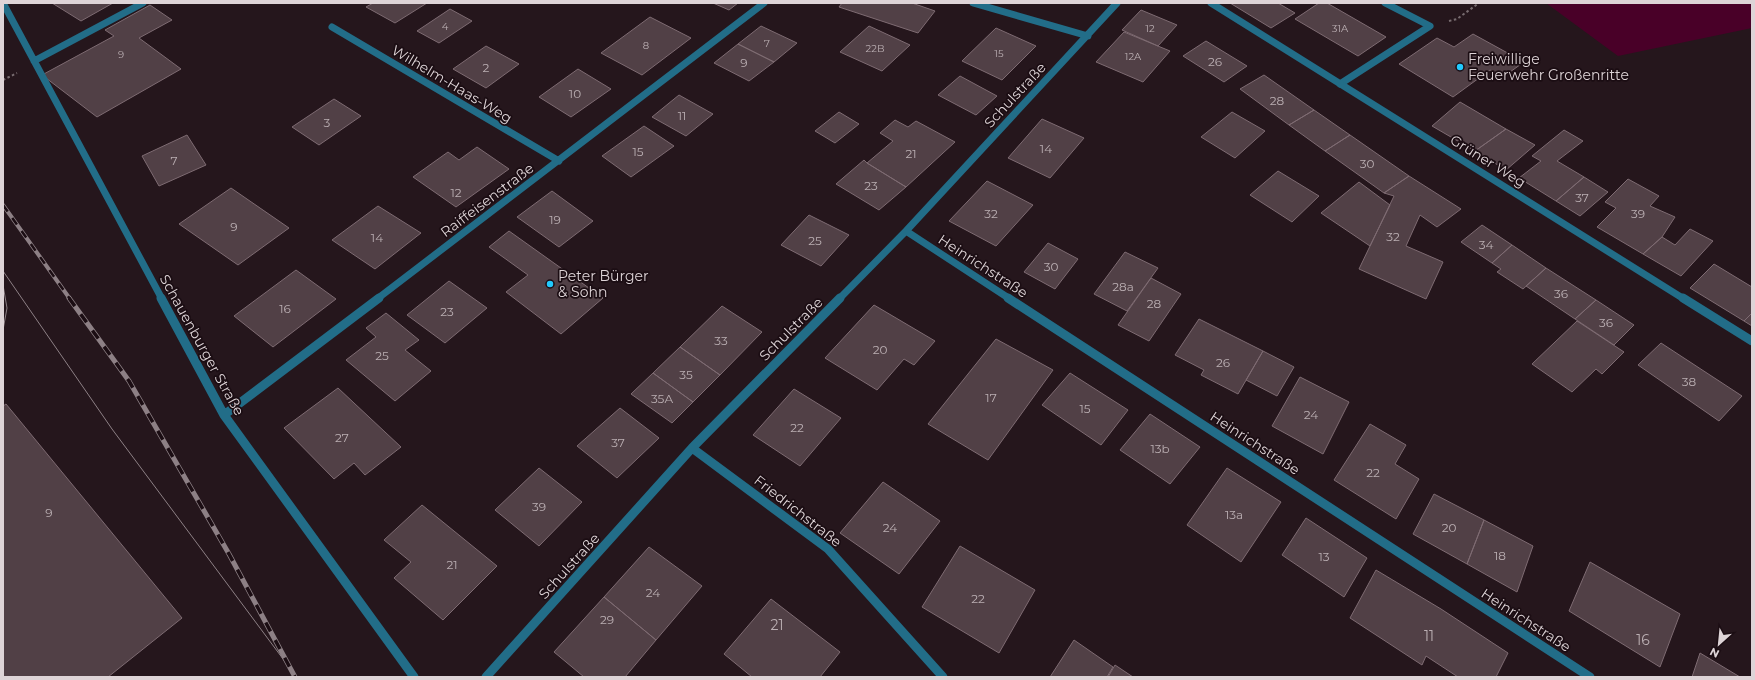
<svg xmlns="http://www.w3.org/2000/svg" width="1755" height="680" font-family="Montserrat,sans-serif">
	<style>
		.green { fill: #490028 }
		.building { fill: #514046; stroke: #7e6b72 }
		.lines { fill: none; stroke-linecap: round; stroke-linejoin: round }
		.path { stroke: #786c70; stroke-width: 2; stroke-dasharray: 2.5 2.5; stroke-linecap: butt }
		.service { stroke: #226d88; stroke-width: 7 }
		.minor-far1 { stroke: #226d88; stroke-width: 7 }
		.minor { stroke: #226d88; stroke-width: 9 }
		.tram { stroke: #8d8085; stroke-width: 1 }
		.rail-far1-casing { stroke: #8d8085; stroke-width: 4 }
		.rail-casing { stroke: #8d8085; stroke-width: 5 }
		.rail-far1 { stroke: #1b0d13; stroke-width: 2.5; stroke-dasharray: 8; stroke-linecap: butt }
		.rail { stroke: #1b0d13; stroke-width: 3.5; stroke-dasharray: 10; stroke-linecap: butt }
		.poi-dot { fill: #21c9fd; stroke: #1b0d13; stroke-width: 1.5 }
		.labels { text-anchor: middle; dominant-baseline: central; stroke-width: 3.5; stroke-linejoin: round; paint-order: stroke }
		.far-number-label { font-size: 10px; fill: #bbafb3 }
		.number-label { font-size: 12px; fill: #bbafb3 }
		.poi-label { font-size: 14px; fill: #ded4d7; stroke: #1b0d13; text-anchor: start }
		.street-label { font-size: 14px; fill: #ded4d7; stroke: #1b0d13 }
		.near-number-label { font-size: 14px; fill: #bbafb3 }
	</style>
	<rect width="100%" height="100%" fill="#25161c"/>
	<path class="green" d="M 1546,3 L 1752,3 L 1752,28 L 1618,56 Z"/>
	<path class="building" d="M 52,3 L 113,3 L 81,21 Z
		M 373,3 L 427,3 L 395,23 L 366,7 Z
		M 713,3 L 738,3 L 729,10 Z
		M 842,3 L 912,3 L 935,11 L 918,33 L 839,7 Z
		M 1230,3 L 1278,3 L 1295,13 L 1271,28 Z
		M 1319,3 L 1327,3 L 1386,37 L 1358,56 L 1295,19 Z
		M 150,5 L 172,20 L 139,38 L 181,69 L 97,117 L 42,75 L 114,36 L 105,30 Z
		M 450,9 L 472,21 L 439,43 L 417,31 Z
		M 1141,10 L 1177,25 L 1158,46 L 1122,30 Z
		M 650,17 L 691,38 L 642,75 L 601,53 Z
		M 761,26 L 797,43 L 774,62 L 738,44 Z
		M 869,26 L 910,45 L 882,71 L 840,52 Z
		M 996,28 L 1036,46 L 1002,80 L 962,61 Z
		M 1124,32 L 1170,51 L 1143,82 L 1096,62 Z
		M 1473,34 L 1524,62 L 1503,77 L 1490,70 L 1453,97 L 1399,64 L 1437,38 L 1454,47 Z
		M 1206,41 L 1247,66 L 1224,82 L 1183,56 Z
		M 738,44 L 774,62 L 749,81 L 714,63 Z
		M 486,46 L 519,64 L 486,88 L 453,69 Z
		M 578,69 L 611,89 L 571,117 L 539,97 Z
		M 1264,75 L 1314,110 L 1289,125 L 1240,89 Z
		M 960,76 L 997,96 L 976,115 L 938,95 Z
		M 679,95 L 713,114 L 686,136 L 652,117 Z
		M 334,99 L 361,116 L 319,145 L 292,127 Z
		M 1460,102 L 1506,129 L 1475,151 L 1432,126 Z
		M 1314,110 L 1350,135 L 1325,151 L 1289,125 Z
		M 839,112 L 859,124 L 835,143 L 815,131 Z
		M 1232,112 L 1265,131 L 1235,158 L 1201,137 Z
		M 1042,119 L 1084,138 L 1050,178 L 1008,158 Z
		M 895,120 L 908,127 L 916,121 L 955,142 L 906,187 L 867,163 L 893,141 L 880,133 Z
		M 644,126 L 674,146 L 631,177 L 602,156 Z
		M 1506,129 L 1535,145 L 1506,170 L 1475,151 Z
		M 1564,130 L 1583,141 L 1557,161 L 1584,177 L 1556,201 L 1519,178 L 1541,161 L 1532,156 Z
		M 187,135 L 206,165 L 159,186 L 142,156 Z
		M 1350,135 L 1409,176 L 1384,193 L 1325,151 Z
		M 477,147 L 509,169 L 456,207 L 413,177 L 448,152 L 459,160 Z
		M 864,160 L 867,163 L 906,187 L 879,210 L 836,184 Z
		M 1278,171 L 1319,196 L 1292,222 L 1250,195 Z
		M 1409,176 L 1461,209 L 1437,227 L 1420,215 L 1406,246 L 1443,262 L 1426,299 L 1359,269 L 1394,196 L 1384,193 Z
		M 1584,177 L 1608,192 L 1580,216 L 1556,201 Z
		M 1628,179 L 1659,196 L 1650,206 L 1675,217 L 1662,237 L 1643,254 L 1597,227 L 1616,208 L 1605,202 Z
		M 987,181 L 1033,205 L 996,246 L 949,221 Z
		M 1359,182 L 1390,205 L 1370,246 L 1321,213 Z
		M 231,188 L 289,228 L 238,265 L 179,224 Z
		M 552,191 L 593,221 L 559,247 L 517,217 Z
		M 378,206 L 421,233 L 375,269 L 332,240 Z
		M 809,215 L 849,235 L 821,266 L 781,245 Z
		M 1482,225 L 1512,245 L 1492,263 L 1461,242 Z
		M 1690,229 L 1713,241 L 1681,276 L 1643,254 L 1662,237 L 1675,245 Z
		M 509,231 L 603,298 L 561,334 L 506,292 L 528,275 L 489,247 Z
		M 1048,243 L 1078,259 L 1055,289 L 1024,272 Z
		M 1512,245 L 1546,268 L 1523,289 L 1497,272 L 1501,269 L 1492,263 Z
		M 1125,252 L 1158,268 L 1127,311 L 1094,294 Z
		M 1714,264 L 1752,287 L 1752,313 L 1744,321 L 1690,288 Z
		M 1546,268 L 1596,300 L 1575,319 L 1526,286 Z
		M 296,270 L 336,299 L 273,347 L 234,316 Z
		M 1151,278 L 1181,294 L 1149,341 L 1118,325 Z
		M 449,281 L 487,308 L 445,343 L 407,315 Z
		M 1596,300 L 1634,325 L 1614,345 L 1575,319 Z
		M 874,305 L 935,341 L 914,365 L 904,359 L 877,390 L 825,358 Z
		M 722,306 L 762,332 L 720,375 L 680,347 Z
		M 386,313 L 419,340 L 405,350 L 431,371 L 395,401 L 346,360 L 376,337 L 366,328 Z
		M 1752,313 L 1752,326 L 1744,321 Z
		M 1199,319 L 1263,351 L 1238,394 L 1201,375 L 1204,370 L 1175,355 Z
		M 1577,321 L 1624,352 L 1602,374 L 1596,369 L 1572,392 L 1532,364 Z
		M 996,339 L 1053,370 L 988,460 L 928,424 Z
		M 1661,343 L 1742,396 L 1719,421 L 1638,365 Z
		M 680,347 L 720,375 L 693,402 L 653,373 Z
		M 1263,351 L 1294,367 L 1277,396 L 1246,380 Z
		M 653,373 L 693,402 L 672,423 L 631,394 Z
		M 1070,373 L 1128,410 L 1101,445 L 1042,405 Z
		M 1300,377 L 1349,402 L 1323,454 L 1272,426 Z
		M 338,388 L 401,447 L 365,475 L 354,463 L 334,479 L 284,428 Z
		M 794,389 L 841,418 L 800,466 L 753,435 Z
		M 6,404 L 182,618 L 108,677 L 3,677 L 3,406 Z
		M 620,408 L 659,438 L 617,478 L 577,446 Z
		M 1150,414 L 1200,447 L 1170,484 L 1120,450 Z
		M 1370,424 L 1406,445 L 1395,464 L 1419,479 L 1396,519 L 1334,480 Z
		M 539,468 L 582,502 L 539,546 L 495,510 Z
		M 1227,468 L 1281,502 L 1241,562 L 1187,525 Z
		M 883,482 L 940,521 L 899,574 L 840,533 Z
		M 1434,494 L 1484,520 L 1467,564 L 1413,534 Z
		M 422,505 L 497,566 L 443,620 L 394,578 L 411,562 L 384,540 Z
		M 1306,518 L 1367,558 L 1344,597 L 1282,555 Z
		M 1484,520 L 1533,546 L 1517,592 L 1467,564 Z
		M 960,546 L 1035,590 L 999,653 L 922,607 Z
		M 649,547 L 702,586 L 656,640 L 604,597 Z
		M 1590,562 L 1680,614 L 1660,667 L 1569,611 Z
		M 1376,570 L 1441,609 L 1508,653 L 1496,677 L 1458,677 L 1426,656 L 1422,665 L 1350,618 Z
		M 604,597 L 656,640 L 625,677 L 584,677 L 554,652 Z
		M 771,599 L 840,652 L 820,677 L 752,677 L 724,654 Z
		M 1074,640 L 1113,667 L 1107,677 L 1050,677 Z
		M 1700,653 L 1740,677 L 1692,677 Z
		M 1115,665 L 1133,677 L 1108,677 Z"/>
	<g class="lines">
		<path class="path" d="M 1449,21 L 1457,19 L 1479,3
			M 3,80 L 17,73"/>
		<path class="service" d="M 1340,84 L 1430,26 L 1385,3"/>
		<path class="minor-far1" d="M 3,3 L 162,299
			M 973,3 L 1088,36
			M 1211,3 L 1684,299
			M 332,27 L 559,161
			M 34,61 L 143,3
			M 906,231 L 1010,299
			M 377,299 L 764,3
			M 839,299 L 906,231 L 1117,3"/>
		<path class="minor" d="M 161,298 L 224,415 L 414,677
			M 1008,298 L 1590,677
			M 1683,298 L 1752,341
			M 224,415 L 379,298
			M 692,448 L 828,549 L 943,677
			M 486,677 L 692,448 L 840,298"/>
		<path class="tram" d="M 3,271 L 112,429 L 289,667
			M 3,285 L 7,308 L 3,330"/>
		<defs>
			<path id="rail-far1" d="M 3,205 L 70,299"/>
			<path id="rail" d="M 69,298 L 129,381 L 229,554 L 295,677"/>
		</defs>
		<use href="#rail-far1" class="rail-far1-casing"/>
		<use href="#rail" class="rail-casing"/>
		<use href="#rail-far1" class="rail-far1"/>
		<use href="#rail" class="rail"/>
	</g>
	<g class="poi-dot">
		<circle cx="1460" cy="67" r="4"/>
		<circle cx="550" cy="284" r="4"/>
	</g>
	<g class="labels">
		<g class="far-number-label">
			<text x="445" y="26">4</text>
			<text x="1150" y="28">12</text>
			<text x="1340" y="28">31A</text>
			<text x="767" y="43">7</text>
			<text x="646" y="45">8</text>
			<text x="875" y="48">22B</text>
			<text x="999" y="53">15</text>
			<text x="121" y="54">9</text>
			<text x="1133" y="56">12A</text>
		</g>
		<g class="number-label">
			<text x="1215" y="61">26</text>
			<text x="744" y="62">9</text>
			<text x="486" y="67">2</text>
			<text x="575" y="93">10</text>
			<text x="1277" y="100">28</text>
			<text x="682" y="115">11</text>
			<text x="327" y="122">3</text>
			<text x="1046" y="148">14</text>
			<text x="638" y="151">15</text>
			<text x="911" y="153">21</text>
			<text x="174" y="160">7</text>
			<text x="1367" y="163">30</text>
			<text x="871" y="185">23</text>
			<text x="456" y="192">12</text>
			<text x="1582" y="197">37</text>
			<text x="991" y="213">32</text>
			<text x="1638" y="213">39</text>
			<text x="555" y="219">19</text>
			<text x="234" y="226">9</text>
			<text x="1393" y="236">32</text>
			<text x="377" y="237">14</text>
			<text x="815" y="240">25</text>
			<text x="1486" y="244">34</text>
			<text x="1051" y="266">30</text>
			<text x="1123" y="286">28a</text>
			<text x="1561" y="293">36</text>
			<text x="1154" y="303">28</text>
			<text x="285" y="308">16</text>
			<text x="447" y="311">23</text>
			<text x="1606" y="322">36</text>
			<text x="721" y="340">33</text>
			<text x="880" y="349">20</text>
			<text x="382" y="355">25</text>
			<text x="1223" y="362">26</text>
			<text x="686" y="374">35</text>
			<text x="1689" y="381">38</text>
			<text x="991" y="397">17</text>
			<text x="662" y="398">35A</text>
			<text x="1085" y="408">15</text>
			<text x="1311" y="414">24</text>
			<text x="797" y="427">22</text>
			<text x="342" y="437">27</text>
			<text x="618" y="442">37</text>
			<text x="1160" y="448">13b</text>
			<text x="1373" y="472">22</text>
			<text x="539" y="506">39</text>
			<text x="49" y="512">9</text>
			<text x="1234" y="514">13a</text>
			<text x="890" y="527">24</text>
			<text x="1449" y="527">20</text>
			<text x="1500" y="555">18</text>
			<text x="1324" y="556">13</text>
			<text x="452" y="564">21</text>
			<text x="653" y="592">24</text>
			<text x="978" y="598">22</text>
			<text x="607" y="619">29</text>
		</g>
		<g class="poi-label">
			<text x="1468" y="59">Freiwillige<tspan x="1468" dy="16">Feuerwehr Großenritte</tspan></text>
			<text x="558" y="276">Peter Bürger<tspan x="558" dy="16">&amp; Sohn</tspan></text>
		</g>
		<g class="street-label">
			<text transform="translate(452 84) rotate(31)">Wilhelm-Haas-Weg</text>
			<text transform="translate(1015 95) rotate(-47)">Schulstraße</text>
			<text transform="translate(1488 161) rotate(32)">Grüner Weg</text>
			<text transform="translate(487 200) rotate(-37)">Raiffeisenstraße</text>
			<text transform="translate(983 266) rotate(33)">Heinrichstraße</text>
			<text transform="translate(791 329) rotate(-45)">Schulstraße</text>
			<text transform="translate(202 345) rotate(61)">Schauenburger Straße</text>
			<text transform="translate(1255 443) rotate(33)">Heinrichstraße</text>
			<text transform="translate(798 511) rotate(38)">Friedrichstraße</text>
			<text transform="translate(569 566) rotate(-48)">Schulstraße</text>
			<text transform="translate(1526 620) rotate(33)">Heinrichstraße</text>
		</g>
		<g class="near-number-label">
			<text x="777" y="625">21</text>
			<text x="1429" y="636">11</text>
			<text x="1643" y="640">16</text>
		</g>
	</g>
	<rect width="1755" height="680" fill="none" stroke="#ded4d7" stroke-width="8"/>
	<g transform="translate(1719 644) rotate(207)" stroke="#1b0d13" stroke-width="3" paint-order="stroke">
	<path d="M0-3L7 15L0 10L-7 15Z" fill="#ded4d7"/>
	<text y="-6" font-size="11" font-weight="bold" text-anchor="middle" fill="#ded4d7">N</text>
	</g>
</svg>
